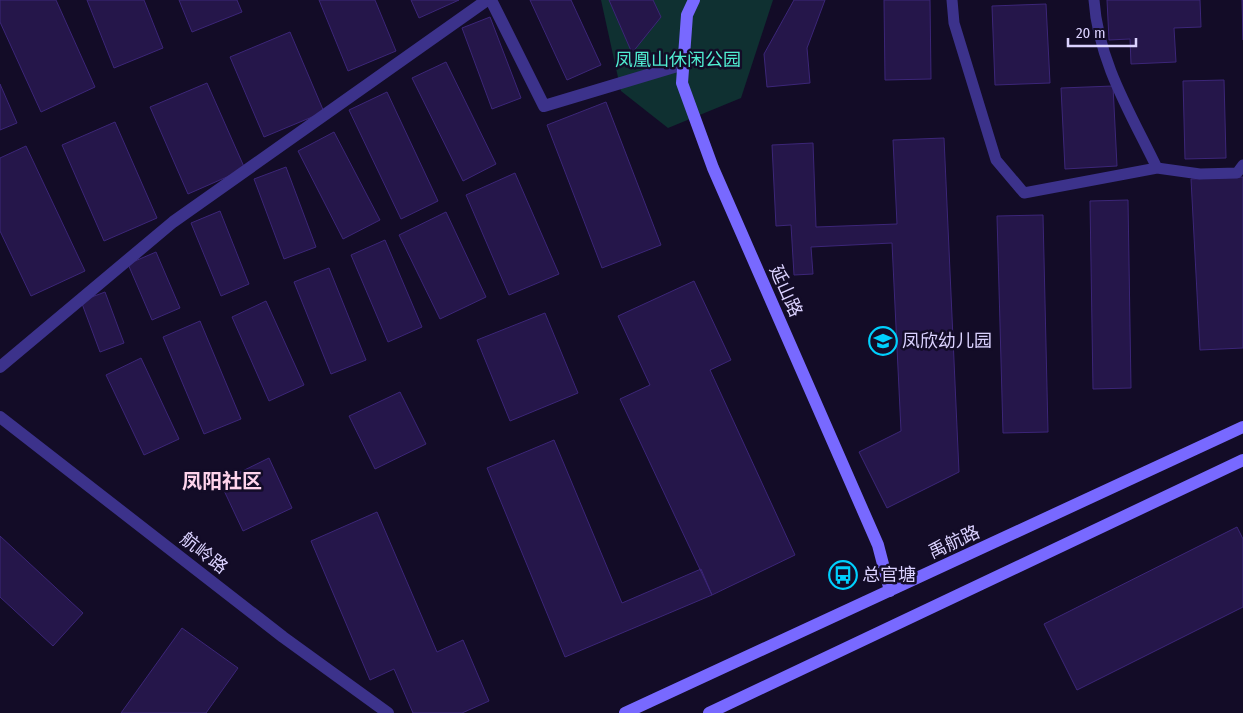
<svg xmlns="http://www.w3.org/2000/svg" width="1243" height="713" font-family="'Fira Sans Condensed','Noto Sans SC',sans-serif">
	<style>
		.green { fill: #0f3031 }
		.building { fill: #25164a; stroke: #3c2678 }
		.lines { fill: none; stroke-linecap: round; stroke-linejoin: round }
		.lane { stroke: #3c328b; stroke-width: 11 }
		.street { stroke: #3c328b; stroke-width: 12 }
		.secondary { stroke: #7869ff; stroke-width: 12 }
		.labels { text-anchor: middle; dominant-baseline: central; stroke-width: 5; stroke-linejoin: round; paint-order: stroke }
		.park-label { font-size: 18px; fill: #50edd1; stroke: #130c27 }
		.street-label { font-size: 18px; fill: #dbd2ff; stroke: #130c27 }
		.poi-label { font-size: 18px; fill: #dbd2ff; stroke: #130c27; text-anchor: start }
		.quarter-label { font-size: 20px; font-weight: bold; fill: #ffd4ec; stroke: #130c27 }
	</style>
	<rect width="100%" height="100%" fill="#130c27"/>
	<path class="green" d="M 601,0 L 773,0 L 741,98 L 668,128 L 621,91 Z"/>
	<path class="building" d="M 0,0 L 56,0 L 95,87 L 41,112 L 0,22 Z
		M 87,0 L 144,0 L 163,48 L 114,68 Z
		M 179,0 L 237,0 L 242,12 L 192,32 Z
		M 319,0 L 375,0 L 396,51 L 348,71 Z
		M 411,0 L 459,0 L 419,18 Z
		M 530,0 L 571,0 L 601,65 L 567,80 Z
		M 609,0 L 653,0 L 661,17 L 632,53 Z
		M 794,0 L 825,0 L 807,48 L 810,83 L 767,87 L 764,54 Z
		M 884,0 L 930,0 L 931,79 L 885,80 Z
		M 1107,0 L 1200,0 L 1201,27 L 1174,28 L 1176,62 L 1131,64 L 1130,39 L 1109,40 Z
		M 1242,0 L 1243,0 L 1243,40 Z
		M 1046,4 L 1050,83 L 995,85 L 992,6 Z
		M 490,17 L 521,98 L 492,109 L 462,28 Z
		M 290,32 L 324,112 L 264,137 L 230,57 Z
		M 446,62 L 496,164 L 463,181 L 412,78 Z
		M 1224,80 L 1226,158 L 1185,159 L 1183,81 Z
		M 207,83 L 245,169 L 188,194 L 150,107 Z
		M 0,84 L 17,123 L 0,130 Z
		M 1113,86 L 1117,166 L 1065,169 L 1061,88 Z
		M 387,92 L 438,201 L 401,219 L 349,110 Z
		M 606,102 L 661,245 L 602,268 L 547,125 Z
		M 115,122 L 157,218 L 104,241 L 62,145 Z
		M 334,132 L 380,220 L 343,239 L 298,151 Z
		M 944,138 L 959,472 L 887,508 L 859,452 L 901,431 L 892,243 L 811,247 L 813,274 L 794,275 L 791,225 L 776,226 L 772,145 L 813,143 L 816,227 L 897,224 L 893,140 Z
		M 26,146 L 85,271 L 31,296 L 0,231 L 0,158 Z
		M 286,167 L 316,247 L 284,259 L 254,179 Z
		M 515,173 L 559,274 L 509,295 L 466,195 Z
		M 1243,177 L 1243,348 L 1200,350 L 1191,179 Z
		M 1128,200 L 1131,388 L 1093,389 L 1090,201 Z
		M 220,211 L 249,284 L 221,296 L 191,223 Z
		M 446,212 L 486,297 L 440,319 L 399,235 Z
		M 1043,215 L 1048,432 L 1003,433 L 997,216 Z
		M 385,240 L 422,327 L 388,342 L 351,255 Z
		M 156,252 L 180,308 L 152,320 L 128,264 Z
		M 329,268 L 366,360 L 331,374 L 294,282 Z
		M 694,281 L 731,360 L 710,370 L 795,555 L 712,595 L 620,399 L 650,385 L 618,316 Z
		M 105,292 L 124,343 L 100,352 L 81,301 Z
		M 266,301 L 304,385 L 269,401 L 232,317 Z
		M 545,313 L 578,393 L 510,421 L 477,340 Z
		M 200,321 L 241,419 L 204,434 L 163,337 Z
		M 141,358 L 179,439 L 144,455 L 106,375 Z
		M 400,392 L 426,444 L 375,469 L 349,416 Z
		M 554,440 L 622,603 L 701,569 L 712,595 L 565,657 L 487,468 Z
		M 269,458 L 292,508 L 243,531 L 220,482 Z
		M 377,512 L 437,652 L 463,640 L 489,701 L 462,713 L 413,713 L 394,669 L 370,680 L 311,541 Z
		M 1237,527 L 1243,539 L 1243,607 L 1077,690 L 1044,624 Z
		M 0,536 L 83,613 L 53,646 L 0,597 Z
		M 182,628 L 238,668 L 206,713 L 121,713 Z"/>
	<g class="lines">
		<path class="lane" d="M 952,0 L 954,23 L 996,160 L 1024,193 L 1157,168
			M 1094,0 C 1098,61 1131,114 1157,168 L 1200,174 L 1237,173 L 1243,165"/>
		<path class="street" d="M 491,0 L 544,106 L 684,64
			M 0,367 L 173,222 L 487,0
			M 0,417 L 283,637 L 388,713"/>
		<path class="secondary" d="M 694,0 L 687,15 L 682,83 L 713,168 L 878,545 L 890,591
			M 625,713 L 1243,427
			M 709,713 L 1243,460"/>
	</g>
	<defs>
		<symbol id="school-ring" viewBox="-11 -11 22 22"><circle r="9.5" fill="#130c27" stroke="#00d0fd" stroke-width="1.5"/><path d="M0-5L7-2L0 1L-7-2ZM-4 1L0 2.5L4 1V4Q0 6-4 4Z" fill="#00d0fd"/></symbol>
		<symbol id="bus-ring" viewBox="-11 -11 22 22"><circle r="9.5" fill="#130c27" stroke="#00d0fd" stroke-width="1.5"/><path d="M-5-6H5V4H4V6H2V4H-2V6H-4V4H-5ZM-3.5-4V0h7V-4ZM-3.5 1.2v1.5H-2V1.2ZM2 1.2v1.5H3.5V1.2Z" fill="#00d0fd"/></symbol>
	</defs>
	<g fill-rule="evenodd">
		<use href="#school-ring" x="867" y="325" width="32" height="32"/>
		<use href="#bus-ring" x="827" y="559" width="32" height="32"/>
	</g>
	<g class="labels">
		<g class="park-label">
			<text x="678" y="60">凤凰山休闲公园</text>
		</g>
		<g class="street-label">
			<text transform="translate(786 291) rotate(66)">延山路</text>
			<text transform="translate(954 542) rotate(-25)">禹航路</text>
			<text transform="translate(204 553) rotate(38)">航岭路</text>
		</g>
		<g class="poi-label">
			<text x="902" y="341">凤欣幼儿园</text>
			<text x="862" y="575">总官塘</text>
		</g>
		<g class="quarter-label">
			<text x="222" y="481">凤阳社区</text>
		</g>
	</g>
	<path d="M1068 38v8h68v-8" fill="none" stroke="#dbd2ff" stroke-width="2.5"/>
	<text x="1076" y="38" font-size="15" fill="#dbd2ff" stroke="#130c27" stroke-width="4" paint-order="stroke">20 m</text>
</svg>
